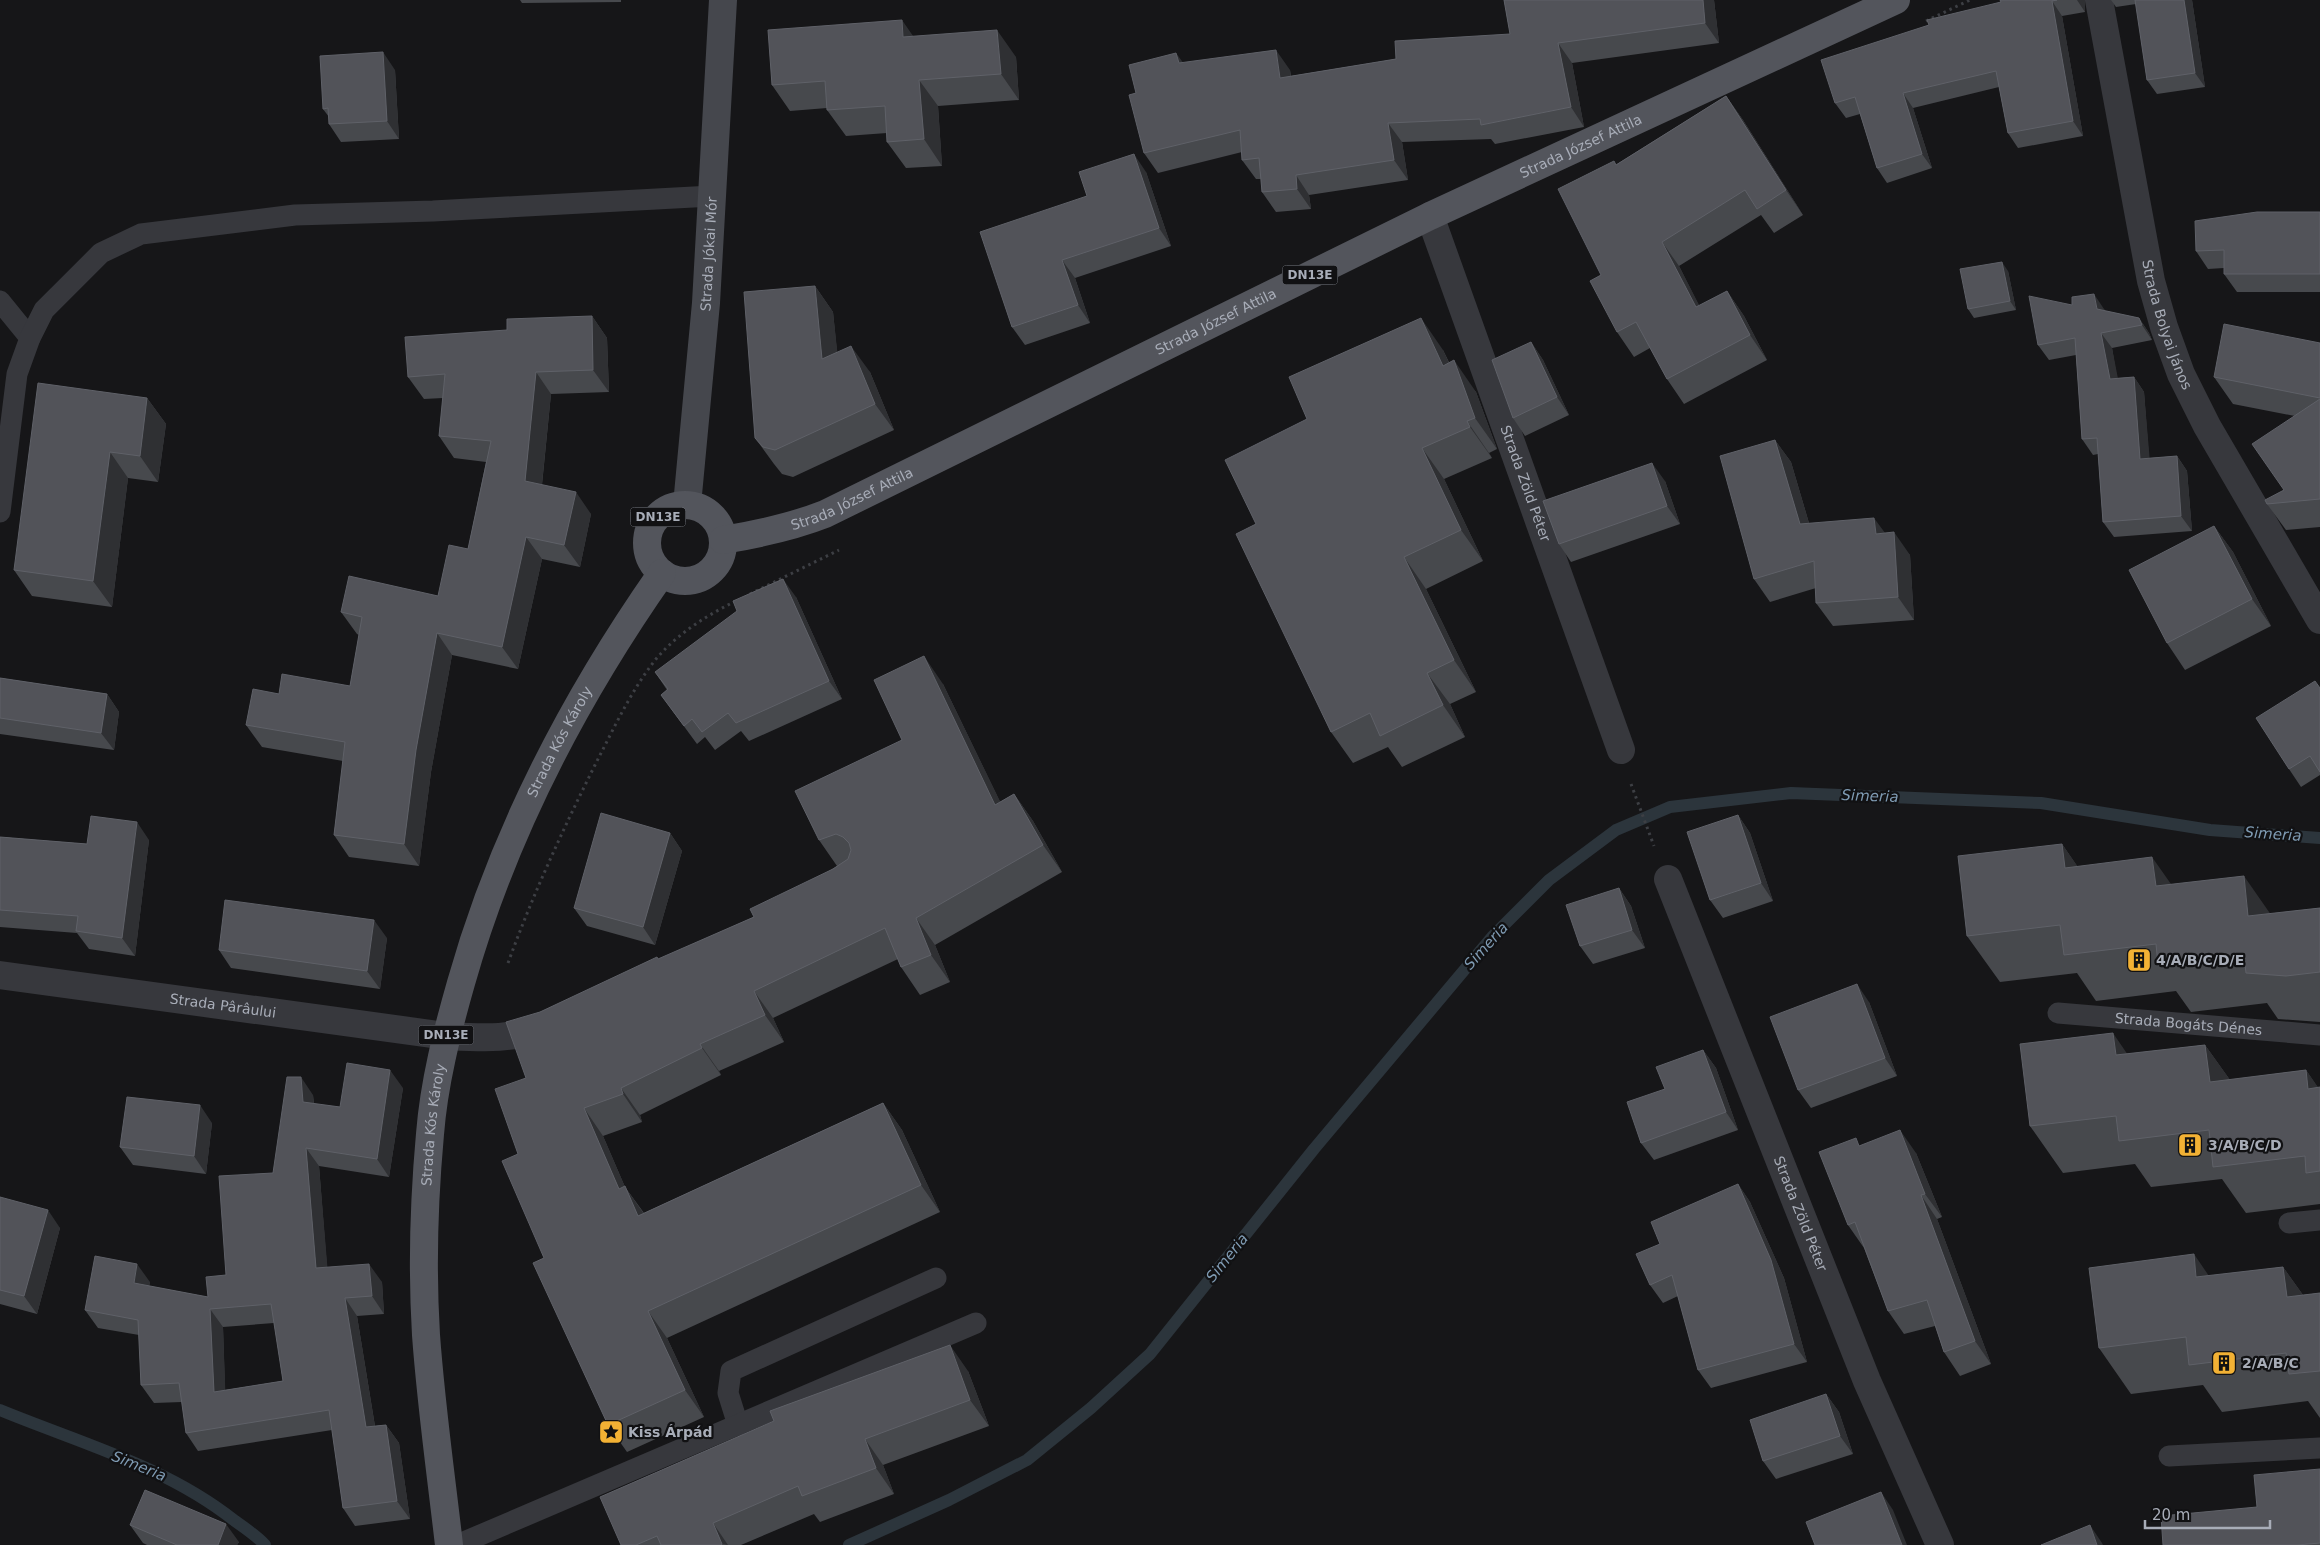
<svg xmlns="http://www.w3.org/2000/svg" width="2320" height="1545" font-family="'DejaVu Sans',sans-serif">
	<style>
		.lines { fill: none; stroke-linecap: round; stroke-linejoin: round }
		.stream { stroke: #2c353c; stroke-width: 12 }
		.path { stroke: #3d3f44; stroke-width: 3; stroke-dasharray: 2.5 4; stroke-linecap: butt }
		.service { stroke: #37383d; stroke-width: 21 }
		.minor { stroke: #37383d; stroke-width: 28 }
		.tertiary { stroke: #37383d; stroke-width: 28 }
		.secondary { stroke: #45474d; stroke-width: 28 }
		.primary { stroke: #53555c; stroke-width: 28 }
		.wall { fill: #47494d; fill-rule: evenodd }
		.shaded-wall { fill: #2f3033 }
		.building { fill: #525359; stroke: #5f6168; fill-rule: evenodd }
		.labels { text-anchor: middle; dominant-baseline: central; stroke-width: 4.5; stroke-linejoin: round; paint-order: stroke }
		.shield { fill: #111113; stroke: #7b7e86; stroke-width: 1 }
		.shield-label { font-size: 12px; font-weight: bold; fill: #a8adb8 }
		.street-label { font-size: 14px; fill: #a8adb8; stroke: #111113 }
		.poi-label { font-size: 14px; font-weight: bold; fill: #a8adb8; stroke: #111113; text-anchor: start }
		.water-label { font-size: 15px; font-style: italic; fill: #7f9bb3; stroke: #111113 }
	</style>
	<rect width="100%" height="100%" fill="#161618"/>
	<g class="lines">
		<path class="stream" d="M 0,1410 C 80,1443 166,1466 235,1521 C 245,1528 257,1536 265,1545
			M 849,1545 L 949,1500 L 1027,1460 L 1091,1408 L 1150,1354 L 1314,1149 L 1492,937 L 1549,880 L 1616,830 L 1670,807 L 1791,793 L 2041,803 L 2210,830 L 2320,838"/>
		<path class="path" d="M 1926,21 L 1970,0
			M 750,594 L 839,550
			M 1631,784 L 1654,846
			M 508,963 C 533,894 564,827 597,761 C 615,726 632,689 656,659 C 677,634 707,615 736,601"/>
		<g class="service">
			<path d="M 0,301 L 30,338"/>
			<path d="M 0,512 L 17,374 L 30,338 L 44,310 L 101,253 L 141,234 L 295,215 L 433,211 L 712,196"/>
			<path id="s1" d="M 2058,1013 L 2320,1035"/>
			<path d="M 2289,1223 L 2320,1220"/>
			<path d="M 738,1425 L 728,1393 L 731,1371 L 936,1278"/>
			<path d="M 2169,1456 L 2320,1448"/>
			<path d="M 457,1545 L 976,1323"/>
		</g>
		<g class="minor">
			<path id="s2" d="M 1430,216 L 1621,750"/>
			<path id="s3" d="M 1668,879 L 1867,1381 L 1940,1545"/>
			<path id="s4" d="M 0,975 L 446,1036 C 485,1038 510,1040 548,1026"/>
		</g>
		<path class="tertiary" id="s5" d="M 2099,0 L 2151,281 L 2164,327 L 2181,374 L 2207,426 L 2320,620"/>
		<path class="secondary" id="s6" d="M 687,505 L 706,303 L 723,0"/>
		<g class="primary">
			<circle cx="685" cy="543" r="38"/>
			<path id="s7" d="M 723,540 C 759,534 792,527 825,514 L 1430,216 L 1896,0"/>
			<path id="s8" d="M 449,1545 C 441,1475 431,1405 426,1335 C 422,1269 424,1200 430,1134 C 434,1083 447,1032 461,983 C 503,834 573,700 662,573"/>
		</g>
	</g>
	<path class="wall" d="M 520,0 L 621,0 L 621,2 L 522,3 Z
		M 1504,0 L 1714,0 L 1719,43 L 1572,63 L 1584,127 L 1495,144 L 1491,139 L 1402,142 L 1408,180 L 1309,195 L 1311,209 L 1276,212 L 1262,192 L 1261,179 L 1256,179 L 1242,160 L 1242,152 L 1158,173 L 1144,153 L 1136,93 L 1184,63 L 1290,70 L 1291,76 L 1396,59 L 1510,34 Z
		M 2000,0 L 2085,0 L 2085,12 L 2062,16 L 2083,136 L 2018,148 L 2008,133 L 1999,87 L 1913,108 L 1932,168 L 1887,183 L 1877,168 L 1860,114 L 1846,118 L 1835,103 L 2001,2 Z
		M 2111,0 L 2192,0 L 2205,87 L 2157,94 L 2147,80 L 2136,4 L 2116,7 Z
		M 913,37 L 1016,57 L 1019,100 L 938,106 L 942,166 L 906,168 L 887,142 L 887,133 L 846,136 L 827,110 L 827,108 L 790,111 L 772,85 Z
		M 395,70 L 399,139 L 341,142 L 329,124 L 329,117 L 323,109 Z
		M 1726,96 L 1743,120 L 1803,215 L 1774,233 L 1761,215 L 1679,266 L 1699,306 L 1727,291 L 1744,316 L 1767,360 L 1684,404 L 1667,379 L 1650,348 L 1634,357 L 1617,332 L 1617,164 Z
		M 1146,172 L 1171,246 L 1075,278 L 1090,323 L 1025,345 L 1012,327 L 1087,196 Z
		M 2320,212 L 2320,292 L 2237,292 L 2224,274 L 2224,268 L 2208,269 L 2196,251 Z
		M 2008,271 L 2016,310 L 1974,318 L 1968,309 Z
		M 815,286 L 833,312 L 837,352 L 870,372 L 894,430 L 793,477 L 782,474 L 774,464 L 755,438 Z
		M 2072,305 L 2104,309 L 2105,311 L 2139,318 L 2149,333 L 2152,340 L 2112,348 L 2117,378 L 2134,377 L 2144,392 L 2149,458 L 2177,456 L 2187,471 L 2192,531 L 2114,537 L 2103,522 L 2098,454 L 2093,455 L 2082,439 L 2076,355 L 2049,360 L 2038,345 Z
		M 592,316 L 607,338 L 609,392 L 551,394 L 542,485 L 591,514 L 580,567 L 542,559 L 518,669 L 452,655 L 431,772 L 419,866 L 349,857 L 334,835 L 343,761 L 262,747 L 246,725 L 279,694 L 350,686 L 359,635 L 357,634 L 341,612 L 438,596 L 468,549 L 486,462 L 454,458 L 439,436 L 443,398 L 424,399 L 408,377 Z
		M 1531,342 L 1543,360 L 1569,415 L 1525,436 L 1513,418 Z
		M 2320,343 L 2320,527 L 2286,530 L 2267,504 L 2284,490 L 2295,416 L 2233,404 L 2214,377 Z
		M 1443,350 L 1449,362 L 1476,392 L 1497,449 L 1489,453 L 1492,458 L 1444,479 L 1483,561 L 1426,589 L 1476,692 L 1450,704 L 1465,737 L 1402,767 L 1388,747 L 1353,763 L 1331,732 L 1256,524 L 1307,419 Z
		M 147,398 L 166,424 L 158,482 L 128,478 L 112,607 L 32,596 L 14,570 Z
		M 1775,440 L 1791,462 L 1809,523 L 1885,533 L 1910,555 L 1914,620 L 1833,626 L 1816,603 L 1816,588 L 1770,602 L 1754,579 Z
		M 1665,481 L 1680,524 L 1571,562 L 1559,544 Z
		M 2214,526 L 2233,552 L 2271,626 L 2185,670 L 2167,643 Z
		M 796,597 L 842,699 L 749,741 L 741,731 L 715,750 L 705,737 L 697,744 L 661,695 L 667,690 L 655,672 Z
		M 0,678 L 107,694 L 119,712 L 114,750 L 0,734 Z
		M 943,684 L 1000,802 L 1014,794 L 1033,821 L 1062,872 L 935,945 L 950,982 L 920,995 L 901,967 L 898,959 L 773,1018 L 784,1042 L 719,1071 L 721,1075 L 640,1115 L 642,1122 L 603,1136 L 625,1187 L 644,1213 L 883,1103 L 902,1130 L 940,1212 L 667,1338 L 704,1417 L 627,1452 L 608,1425 L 544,1258 L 518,1154 L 526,1078 L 540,1012 L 754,917 L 837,866 L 819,840 L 902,740 Z
		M 2320,687 L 2320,775 L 2301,787 L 2289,769 Z
		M 1738,815 L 1750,833 L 1773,901 L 1723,918 L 1710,900 Z
		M 670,833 L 682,851 L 655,945 L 587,926 L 574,908 Z
		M 0,837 L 87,844 L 149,840 L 135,956 L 89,949 L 77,933 L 0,927 Z
		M 2062,844 L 2077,866 L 2171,884 L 2270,914 L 2320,908 L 2320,1022 L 2278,1019 L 2267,1003 L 2191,1012 L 2176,991 L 2096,1001 L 2077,973 L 2000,982 L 1967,936 Z
		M 1619,888 L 1631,906 L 1645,948 L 1593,964 L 1580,946 Z
		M 387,938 L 380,989 L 231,968 L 219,950 Z
		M 1869,1002 L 1897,1076 L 1811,1108 L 1798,1090 Z
		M 2205,1045 L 2230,1080 L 2306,1070 L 2318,1088 L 2320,1087 L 2320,1204 L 2246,1213 L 2222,1179 L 2151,1187 L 2135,1164 L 2063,1173 L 2030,1126 L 2127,1054 Z
		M 1703,1050 L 1716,1068 L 1738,1130 L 1654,1160 L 1641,1143 L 1665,1089 Z
		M 403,1088 L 389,1177 L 319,1166 L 327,1267 L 382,1282 L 384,1314 L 357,1316 L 375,1426 L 386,1425 L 399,1443 L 410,1519 L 355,1526 L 343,1508 L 332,1430 L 198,1451 L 186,1433 L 182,1402 L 154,1403 L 141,1385 L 139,1335 L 98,1328 L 85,1310 L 150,1282 L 149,1286 L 208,1297 L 226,1275 L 273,1173 L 313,1095 L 314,1104 L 340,1107 ZM 274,1323 L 283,1381 L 225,1390 L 223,1327 Z
		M 212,1123 L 206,1174 L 133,1165 L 120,1147 Z
		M 1861,1145 L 1916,1153 L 1942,1217 L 1937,1219 L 1991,1364 L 1960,1376 L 1944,1352 L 1935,1326 L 1904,1334 L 1888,1311 L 1864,1248 L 1848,1225 Z
		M 1738,1184 L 1750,1202 L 1784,1278 L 1807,1362 L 1711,1388 L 1698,1370 L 1678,1296 L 1663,1303 L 1650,1285 Z
		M 0,1197 L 60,1228 L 37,1314 L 0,1304 Z
		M 2283,1267 L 2303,1295 L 2320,1293 L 2320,1418 L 2308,1401 L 2222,1412 L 2203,1385 L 2131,1394 L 2099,1348 L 2209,1276 Z
		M 968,1371 L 989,1426 L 883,1465 L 894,1494 L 820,1522 L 814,1514 L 741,1545 L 621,1545 Z
		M 1826,1394 L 1839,1412 L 1853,1454 L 1776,1479 L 1763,1461 Z
		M 2320,1469 L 2320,1545 L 2163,1545 L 2257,1507 Z
		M 130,1525 L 239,1542 L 237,1545 L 147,1545 L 143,1543 Z"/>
	<path class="shaded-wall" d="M 1703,0 L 1714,0 L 1719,43 L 1705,23 Z
		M 2077,0 L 2085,0 L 2085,12 Z
		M 2184,0 L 2192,0 L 2205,87 L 2195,73 Z
		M 2052,1 L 2062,16 L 2083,136 L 2073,121 Z
		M 902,20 L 920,46 L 903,37 Z
		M 997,30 L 1016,57 L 1019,100 L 1001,74 Z
		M 1558,43 L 1572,63 L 1584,127 L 1571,107 Z
		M 1276,50 L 1290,70 L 1293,97 L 1280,78 Z
		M 383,52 L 395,70 L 399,139 L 387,121 Z
		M 1176,53 L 1190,72 L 1179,63 Z
		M 919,80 L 938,106 L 942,166 L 924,139 Z
		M 1903,93 L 1913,108 L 1932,168 L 1922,154 Z
		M 1726,96 L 1743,120 L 1803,215 L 1786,190 Z
		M 1388,123 L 1402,142 L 1408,180 L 1394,160 Z
		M 1134,154 L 1146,172 L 1171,246 L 1159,228 Z
		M 1296,175 L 1309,195 L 1311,209 L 1297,189 Z
		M 1662,242 L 1679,266 L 1713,332 L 1696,307 Z
		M 1062,260 L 1075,278 L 1090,323 L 1078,305 Z
		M 2002,262 L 2008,271 L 2016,310 L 2010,301 Z
		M 815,286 L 833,312 L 841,386 L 822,359 Z
		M 1727,291 L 1744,316 L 1767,360 L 1750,335 Z
		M 2094,294 L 2104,309 L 2107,324 L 2097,309 Z
		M 592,316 L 607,338 L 609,392 L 593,370 Z
		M 1421,318 L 1443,350 L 1465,397 L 1443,366 Z
		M 2139,318 L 2149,333 L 2152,340 L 2142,325 Z
		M 2101,333 L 2112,348 L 2121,394 L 2110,379 Z
		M 1531,342 L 1543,360 L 1569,415 L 1557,397 Z
		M 851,346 L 870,372 L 894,430 L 875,404 Z
		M 1454,360 L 1476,392 L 1497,449 L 1475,418 Z
		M 536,372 L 551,394 L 540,503 L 525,481 Z
		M 2134,377 L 2144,392 L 2151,474 L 2140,459 Z
		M 147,398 L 166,424 L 158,482 L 140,456 Z
		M 1467,421 L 1489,453 L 1492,458 L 1470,427 Z
		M 1775,440 L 1791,462 L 1816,547 L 1800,524 Z
		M 1422,448 L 1444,479 L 1483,561 L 1461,530 Z
		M 110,452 L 128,478 L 112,607 L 93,581 Z
		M 2177,456 L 2187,471 L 2192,531 L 2181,516 Z
		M 1652,463 L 1665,481 L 1680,524 L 1667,506 Z
		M 576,492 L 591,514 L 580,567 L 564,545 Z
		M 1874,518 L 1891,541 L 1876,534 Z
		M 2214,526 L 2233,552 L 2271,626 L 2252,599 Z
		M 1894,532 L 1910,555 L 1914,620 L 1898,597 Z
		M 526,537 L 542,559 L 518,669 L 502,647 Z
		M 1404,557 L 1426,589 L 1476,692 L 1454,660 Z
		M 783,579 L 796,597 L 842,699 L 829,681 Z
		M 437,633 L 452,655 L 431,772 L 419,866 L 404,844 L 416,750 Z
		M 924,656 L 943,684 L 1015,832 L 995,805 Z
		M 1427,673 L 1450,704 L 1465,737 L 1443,705 Z
		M 107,694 L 119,712 L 114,750 L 101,733 Z
		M 1014,794 L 1033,821 L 1062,872 L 1043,845 Z
		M 1738,815 L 1750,833 L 1773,901 L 1761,883 Z
		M 137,822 L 149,840 L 135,956 L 122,938 Z
		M 670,833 L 682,851 L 655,945 L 643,927 Z
		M 2062,844 L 2094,890 L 2065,868 Z
		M 2152,857 L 2185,904 L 2156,886 Z
		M 2244,876 L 2276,922 L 2248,916 Z
		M 1619,888 L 1631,906 L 1645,948 L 1632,930 Z
		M 916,918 L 935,945 L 950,982 L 931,955 Z
		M 374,920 L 387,938 L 380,989 L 367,971 Z
		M 1857,984 L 1869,1002 L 1897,1076 L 1885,1058 Z
		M 754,991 L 773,1018 L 784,1042 L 765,1015 Z
		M 2113,1033 L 2145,1080 L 2116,1055 Z
		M 700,1044 L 719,1071 L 721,1075 L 702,1048 Z
		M 2205,1045 L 2238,1091 L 2210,1082 Z
		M 1703,1050 L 1716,1068 L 1738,1130 L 1726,1112 Z
		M 390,1070 L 403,1088 L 389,1177 L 377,1159 Z
		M 2306,1070 L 2320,1090 L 2308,1089 Z
		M 301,1077 L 313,1095 L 315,1120 L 303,1102 Z
		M 621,1088 L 640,1115 L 642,1122 L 623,1094 Z
		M 883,1103 L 902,1130 L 940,1212 L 921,1185 Z
		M 200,1105 L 212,1123 L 206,1174 L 194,1156 Z
		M 584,1108 L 603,1136 L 625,1187 L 644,1214 L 638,1216 L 619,1189 Z
		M 1900,1130 L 1916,1153 L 1942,1217 L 1925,1194 Z
		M 306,1148 L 319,1166 L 329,1286 L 316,1268 Z
		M 1738,1184 L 1750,1202 L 1784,1278 L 1807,1362 L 1794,1344 Z
		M 1921,1195 L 1937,1219 L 1991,1364 L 1975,1341 Z
		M 48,1210 L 60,1228 L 37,1314 L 24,1296 Z
		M 2194,1254 L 2226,1301 L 2196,1277 Z
		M 137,1264 L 150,1282 L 147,1301 L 134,1283 Z
		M 369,1264 L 382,1282 L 384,1314 L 372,1296 Z
		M 2283,1267 L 2316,1313 L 2287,1297 Z
		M 345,1298 L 357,1316 L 378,1445 L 366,1427 Z
		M 210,1309 L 223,1327 L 226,1410 L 214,1392 Z
		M 648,1311 L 667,1338 L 704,1417 L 685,1390 Z
		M 950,1345 L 968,1371 L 989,1426 L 970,1400 Z
		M 1826,1394 L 1839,1412 L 1853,1454 L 1840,1436 Z
		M 386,1425 L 399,1443 L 410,1519 L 397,1501 Z
		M 865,1439 L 883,1465 L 894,1494 L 876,1468 Z
		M 1881,1492 L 1893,1510 L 1907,1545 L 1902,1545 Z
		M 713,1523 L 728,1545 L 722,1544 Z
		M 226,1524 L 239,1542 L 237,1545 L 218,1545 Z
		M 2090,1525 L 2102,1543 L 2103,1545 L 2097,1545 Z"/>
	<path class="building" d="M 1504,0 L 1703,0 L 1705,23 L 1558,43 L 1571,107 L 1481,125 L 1480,119 L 1388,123 L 1394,160 L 1296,175 L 1297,189 L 1262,192 L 1259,158 L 1242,160 L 1240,130 L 1144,153 L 1129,95 L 1136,93 L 1129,65 L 1176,53 L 1179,63 L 1276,50 L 1280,78 L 1396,59 L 1395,41 L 1510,34 Z
		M 2000,0 L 2057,0 L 2052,1 L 2073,121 L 2008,133 L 1996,71 L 1903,93 L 1922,154 L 1877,168 L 1855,97 L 1835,103 L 1821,60 L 1929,25 L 1927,20 L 2001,2 Z
		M 2135,0 L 2184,0 L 2195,73 L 2147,80 Z
		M 902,20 L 903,37 L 997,30 L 1001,74 L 919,80 L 924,139 L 887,142 L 885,106 L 827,110 L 825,81 L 772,85 L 768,30 Z
		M 383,52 L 387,121 L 329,124 L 328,108 L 323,109 L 320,56 Z
		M 1726,96 L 1786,190 L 1757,209 L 1745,190 L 1662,242 L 1696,307 L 1727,291 L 1750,335 L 1667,379 L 1636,322 L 1617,332 L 1590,281 L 1601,275 L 1558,189 L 1614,161 L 1616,165 Z
		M 1134,154 L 1159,228 L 1062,260 L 1078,305 L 1012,327 L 980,232 L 1087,196 L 1079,172 Z
		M 2257,212 L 2320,212 L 2320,274 L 2224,274 L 2224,250 L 2196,251 L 2195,221 Z
		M 2002,262 L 2010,301 L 1968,309 L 1960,269 Z
		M 815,286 L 822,359 L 851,346 L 875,404 L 775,450 L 763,447 L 755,438 L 744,292 Z
		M 2094,294 L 2097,309 L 2139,318 L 2142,325 L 2101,333 L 2110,379 L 2134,377 L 2140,459 L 2177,456 L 2181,516 L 2103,522 L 2097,438 L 2082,439 L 2075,338 L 2038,345 L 2029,296 L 2072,305 L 2072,297 Z
		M 592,316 L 593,370 L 536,372 L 525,481 L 576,492 L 564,545 L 526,537 L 502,647 L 437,633 L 416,750 L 404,844 L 334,835 L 345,742 L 246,725 L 253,689 L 279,694 L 282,674 L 350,686 L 362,617 L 341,612 L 349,576 L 438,596 L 449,545 L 468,549 L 491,441 L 439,436 L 445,374 L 408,377 L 405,337 L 507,330 L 507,319 Z
		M 1421,318 L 1443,366 L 1454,360 L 1475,418 L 1467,421 L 1470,427 L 1422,448 L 1461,530 L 1404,557 L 1454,660 L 1427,673 L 1443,705 L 1380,736 L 1370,713 L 1331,732 L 1236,534 L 1256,524 L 1225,460 L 1307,419 L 1289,377 Z
		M 2224,324 L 2320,343 L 2320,398 L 2214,377 Z
		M 1531,342 L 1557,397 L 1513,418 L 1492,360 Z
		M 38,383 L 147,398 L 140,456 L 110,452 L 93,581 L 14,570 Z
		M 2320,399 L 2320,499 L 2267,504 L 2265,500 L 2284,490 L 2252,444 Z
		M 1775,440 L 1800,524 L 1874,518 L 1876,534 L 1894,532 L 1898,597 L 1816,603 L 1814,561 L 1754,579 L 1720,456 Z
		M 1652,463 L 1667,506 L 1559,544 L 1543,501 Z
		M 2214,526 L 2252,599 L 2167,643 L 2129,570 Z
		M 783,579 L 829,681 L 736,723 L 728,713 L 702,732 L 692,719 L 684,726 L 661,695 L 668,689 L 655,672 L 737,611 L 733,601 Z
		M 924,656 L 995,805 L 1014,794 L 1043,845 L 916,918 L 931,955 L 901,967 L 885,928 L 754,991 L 765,1015 L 700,1044 L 702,1048 L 621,1088 L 623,1094 L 584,1108 L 619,1189 L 625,1186 L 638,1216 L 883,1103 L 921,1185 L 648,1311 L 685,1390 L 608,1425 L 533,1263 L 544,1258 L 502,1161 L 518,1154 L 495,1089 L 526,1078 L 506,1022 L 540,1012 L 657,957 L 658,959 L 754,917 L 750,909 L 833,869 L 848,859 L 851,850 L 849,843 L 843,837 L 836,834 L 819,840 L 795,791 L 902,740 L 874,680 Z
		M 0,678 L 107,694 L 101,733 L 0,718 Z
		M 2315,681 L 2320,688 L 2320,772 L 2310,756 L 2289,769 L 2256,718 Z
		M 601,813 L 670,833 L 643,927 L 574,908 Z
		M 1738,815 L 1761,883 L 1710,900 L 1687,832 Z
		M 91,816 L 137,822 L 122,938 L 76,931 L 78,916 L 0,910 L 0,837 L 87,844 Z
		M 2062,844 L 2065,868 L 2152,857 L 2156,886 L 2244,876 L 2248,916 L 2320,908 L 2320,972 L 2286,976 L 2246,973 L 2244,956 L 2158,965 L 2156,944 L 2064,955 L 2060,925 L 1967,936 L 1958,856 Z
		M 1619,888 L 1632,930 L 1580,946 L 1566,905 Z
		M 225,900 L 374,920 L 367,971 L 219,950 Z
		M 1857,984 L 1885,1058 L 1798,1090 L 1770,1017 Z
		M 2113,1033 L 2116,1055 L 2205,1045 L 2210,1082 L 2306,1070 L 2308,1089 L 2320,1087 L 2320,1171 L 2306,1173 L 2305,1156 L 2213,1167 L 2209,1130 L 2119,1141 L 2116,1116 L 2030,1126 L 2020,1044 Z
		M 1703,1050 L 1726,1112 L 1641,1143 L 1627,1102 L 1665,1089 L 1656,1067 Z
		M 347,1063 L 390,1070 L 377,1159 L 306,1148 L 316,1268 L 369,1264 L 372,1296 L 345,1298 L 366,1427 L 386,1425 L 397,1501 L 343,1508 L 329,1410 L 186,1433 L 179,1383 L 141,1385 L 138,1320 L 85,1310 L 95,1256 L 137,1264 L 134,1283 L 208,1297 L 206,1277 L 226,1275 L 219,1176 L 273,1173 L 287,1077 L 301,1077 L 303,1102 L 340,1107 ZM 271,1304 L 283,1381 L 214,1392 L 210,1309 Z
		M 127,1097 L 200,1105 L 194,1156 L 120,1147 Z
		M 1900,1130 L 1925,1194 L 1921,1195 L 1975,1341 L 1944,1352 L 1927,1300 L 1888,1311 L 1855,1222 L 1848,1225 L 1819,1152 L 1856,1138 L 1859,1146 Z
		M 1738,1184 L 1771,1260 L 1794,1344 L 1698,1370 L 1672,1275 L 1650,1285 L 1636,1254 L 1660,1244 L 1651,1222 Z
		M 0,1197 L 48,1210 L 24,1296 L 0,1290 Z
		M 2194,1254 L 2196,1277 L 2283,1267 L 2287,1297 L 2320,1293 L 2320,1371 L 2289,1374 L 2286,1353 L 2189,1365 L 2186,1337 L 2099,1348 L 2089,1268 Z
		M 950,1345 L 970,1400 L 865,1439 L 876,1468 L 802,1496 L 798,1486 L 713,1523 L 722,1544 L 721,1545 L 661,1545 L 657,1536 L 636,1545 L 621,1545 L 600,1497 L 774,1421 L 770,1411 Z
		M 1826,1394 L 1840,1436 L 1763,1461 L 1750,1420 Z
		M 2320,1469 L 2320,1543 L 2297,1545 L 2163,1545 L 2161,1516 L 2257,1507 L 2254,1475 Z
		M 145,1490 L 226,1524 L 218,1545 L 177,1545 L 130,1525 Z
		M 1881,1492 L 1902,1545 L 1815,1545 L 1806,1522 Z
		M 2090,1525 L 2097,1545 L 2041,1545 Z"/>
	<defs>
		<symbol id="building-square" viewBox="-11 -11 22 22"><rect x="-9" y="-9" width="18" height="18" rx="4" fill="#f2b134" stroke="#111113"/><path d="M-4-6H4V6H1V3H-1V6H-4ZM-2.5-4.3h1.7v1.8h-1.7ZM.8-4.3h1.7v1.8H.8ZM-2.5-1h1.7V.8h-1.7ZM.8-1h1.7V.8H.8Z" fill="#111"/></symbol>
		<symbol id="sight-square" viewBox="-11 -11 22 22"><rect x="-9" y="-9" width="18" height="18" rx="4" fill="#f2b134" stroke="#111113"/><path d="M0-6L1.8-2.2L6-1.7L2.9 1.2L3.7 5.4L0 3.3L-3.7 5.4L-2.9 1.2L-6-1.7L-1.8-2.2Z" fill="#111"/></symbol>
	</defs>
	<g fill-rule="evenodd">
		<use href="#building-square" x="2125" y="946" width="28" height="28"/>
		<use href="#building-square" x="2176" y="1131" width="28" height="28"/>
		<use href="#building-square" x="2210" y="1349" width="28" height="28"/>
		<use href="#sight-square" x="597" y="1418" width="28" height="28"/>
	</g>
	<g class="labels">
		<g class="shield">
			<rect x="1282.5" y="265.5" width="55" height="19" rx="4"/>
			<rect x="630.5" y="507.5" width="55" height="19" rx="4"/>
			<rect x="418.5" y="1025.5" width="55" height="19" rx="4"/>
		</g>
		<g class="shield-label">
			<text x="1310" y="275">DN13E</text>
			<text x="658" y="517">DN13E</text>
			<text x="446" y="1035">DN13E</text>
		</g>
		<g class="street-label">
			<text stroke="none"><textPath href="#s7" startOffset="946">Strada József Attila</textPath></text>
			<text stroke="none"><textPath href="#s6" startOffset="252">Strada Jókai Mór</textPath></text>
			<text stroke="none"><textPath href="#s7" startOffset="541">Strada József Attila</textPath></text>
			<text stroke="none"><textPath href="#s5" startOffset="332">Strada Bolyai János</textPath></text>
			<text stroke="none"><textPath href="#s2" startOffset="284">Strada Zöld Péter</textPath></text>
			<text stroke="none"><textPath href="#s7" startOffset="136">Strada József Attila</textPath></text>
			<text stroke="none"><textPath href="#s8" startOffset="828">Strada Kós Károly</textPath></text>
			<text stroke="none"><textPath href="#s4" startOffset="225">Strada Pârâului</textPath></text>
			<text stroke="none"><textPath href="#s1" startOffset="131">Strada Bogáts Dénes</textPath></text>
			<text stroke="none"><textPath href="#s8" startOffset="422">Strada Kós Károly</textPath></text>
			<text stroke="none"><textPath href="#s3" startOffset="360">Strada Zöld Péter</textPath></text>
		</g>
		<g class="poi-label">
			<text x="2156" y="960">4/A/B/C/D/E</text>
			<text x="2208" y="1145">3/A/B/C/D</text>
			<text x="2242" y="1363">2/A/B/C</text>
			<text x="628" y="1432">Kiss Árpád</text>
		</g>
		<g class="water-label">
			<text transform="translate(1870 796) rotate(2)">Simeria</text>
			<text transform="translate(2273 834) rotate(4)">Simeria</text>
			<text transform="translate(1486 946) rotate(-48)">Simeria</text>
			<text transform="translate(1227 1258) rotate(-51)">Simeria</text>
			<text transform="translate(139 1466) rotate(22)">Simeria</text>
		</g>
	</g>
	<path d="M2145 1520v8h125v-8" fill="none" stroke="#a8adb8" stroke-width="2.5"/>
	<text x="2152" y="1520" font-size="15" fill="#a8adb8" stroke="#111113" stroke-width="4" paint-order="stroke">20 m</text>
</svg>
